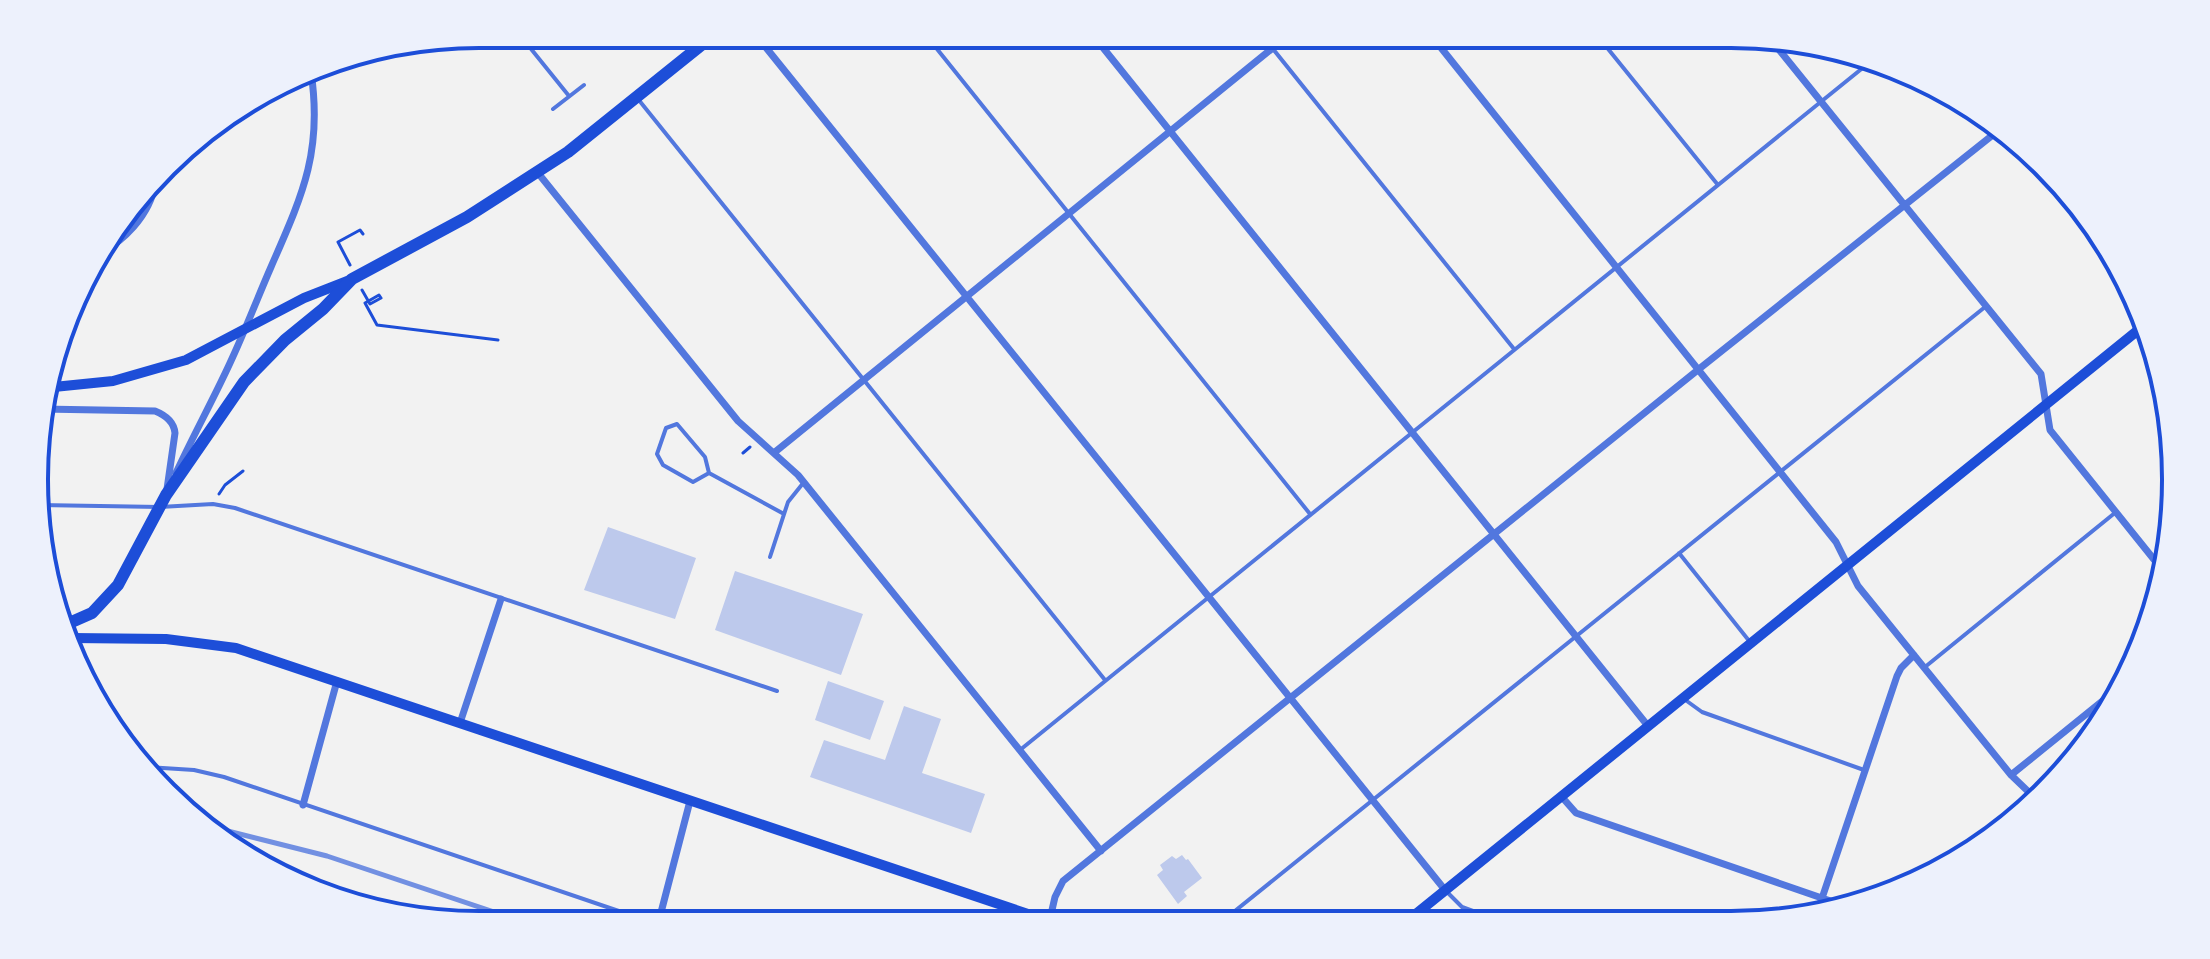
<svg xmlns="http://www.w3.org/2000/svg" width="2210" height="959" font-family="'Source Serif 4',serif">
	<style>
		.building { fill: #bdc9ec }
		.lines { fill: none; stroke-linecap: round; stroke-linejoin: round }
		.path { stroke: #1d4ed8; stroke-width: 3 }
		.service { stroke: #5277de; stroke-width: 4 }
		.minor { stroke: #5277de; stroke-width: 7 }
		.secondary { stroke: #1d4ed8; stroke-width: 10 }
		.primary { stroke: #1d4ed8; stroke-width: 12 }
		.rail { stroke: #7290e2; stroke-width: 5 }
		.rim { fill: none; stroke: #1d4ed8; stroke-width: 4 }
	</style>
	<rect width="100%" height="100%" fill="#f2f2f2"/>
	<path class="building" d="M 608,527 L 696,558 L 675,619 L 584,590 Z
		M 735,571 L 863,614 L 841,675 L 715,630 Z
		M 828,681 L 884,701 L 870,740 L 815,720 Z
		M 904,706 L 941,719 L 922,773 L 985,794 L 971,833 L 810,777 L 824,740 L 885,760 Z
		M 1182,855 L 1186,860 L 1188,859 L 1202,878 L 1184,892 L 1187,896 L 1178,904 L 1157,875 L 1163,870 L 1160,865 L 1172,856 L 1176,859 Z"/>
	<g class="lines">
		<path class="path" d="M 350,265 L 338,242 L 360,230 L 363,234
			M 362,290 L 370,304 L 381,298 L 379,295 L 365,303 L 377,325 L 498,340
			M 743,453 L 750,447
			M 219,494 L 225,485 L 243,471"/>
		<path class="service" d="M 519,34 L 569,96
			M 925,34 L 1310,514
			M 1261,34 L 1514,349
			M 1596,34 L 1718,185
			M 632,46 L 647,34
			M 502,47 L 518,34
			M 638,99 L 1105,680
			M 553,109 L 584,85
			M 709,473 L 693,482 L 663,465 L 657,454 L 666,428 L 677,424 L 705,457 L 709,473 L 784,514
			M 39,505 L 160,507 L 213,504 L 235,508 L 777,691
			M 1679,553 L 1750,642
			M 770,557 L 788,502 L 804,482
			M 1925,667 L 2116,512
			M 1684,699 L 1702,712 L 1864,770
			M 1020,750 L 1875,58
			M 147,767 L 194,770 L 224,777 L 657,924
			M 1447,892 L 1462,907 L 1503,922
			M 1220,923 L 1985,307"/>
		<path class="minor" d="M 755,34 L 1445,890
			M 1092,34 L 1648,726
			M 1430,34 L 1836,542 L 1858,586 L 2011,775 L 2035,798
			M 1772,41 L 2041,374 L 2050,430 L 2160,567
			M 538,173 L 738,421 L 798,475 L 1101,851
			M 93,258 C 123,242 150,217 156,181
			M 42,409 L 155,411 C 165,415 174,422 175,433 L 167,489
			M 775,452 L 1290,34
			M 176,473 C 193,436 213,400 230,363 C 245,331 257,299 271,267 C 302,196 323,152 311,72
			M 460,723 L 501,599
			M 2011,775 L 2121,686
			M 1561,796 L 1576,813 L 1845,906
			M 303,805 L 337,681
			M 1817,913 L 1897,676 L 1901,668 L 1914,655
			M 1049,923 L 1055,897 L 1063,881 L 1699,369 L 1999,130
			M 658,924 L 690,801"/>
		<path class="secondary" d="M 44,388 L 113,381 L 186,360 L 304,298 L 350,280
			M 72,638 L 166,639 L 236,648 L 1055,923
			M 1406,922 L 2142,327"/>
		<path class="primary" d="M 67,624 L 92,613 L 118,585 L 166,495 L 244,382 L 285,340 L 323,309 L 352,279 L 467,217 L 568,152 L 715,34"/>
		<path class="rail" d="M 204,825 L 327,856 L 533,925"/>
	</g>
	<path d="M0 0H2210V959H0ZM479 48H1731A431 431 0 0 1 2162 479V480A431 431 0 0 1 1731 911H479A431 431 0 0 1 48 480V479A431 431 0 0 1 479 48Z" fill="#edf1fc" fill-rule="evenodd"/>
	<path class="rim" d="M479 48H1731A431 431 0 0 1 2162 479V480A431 431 0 0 1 1731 911H479A431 431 0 0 1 48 480V479A431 431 0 0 1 479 48Z"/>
</svg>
